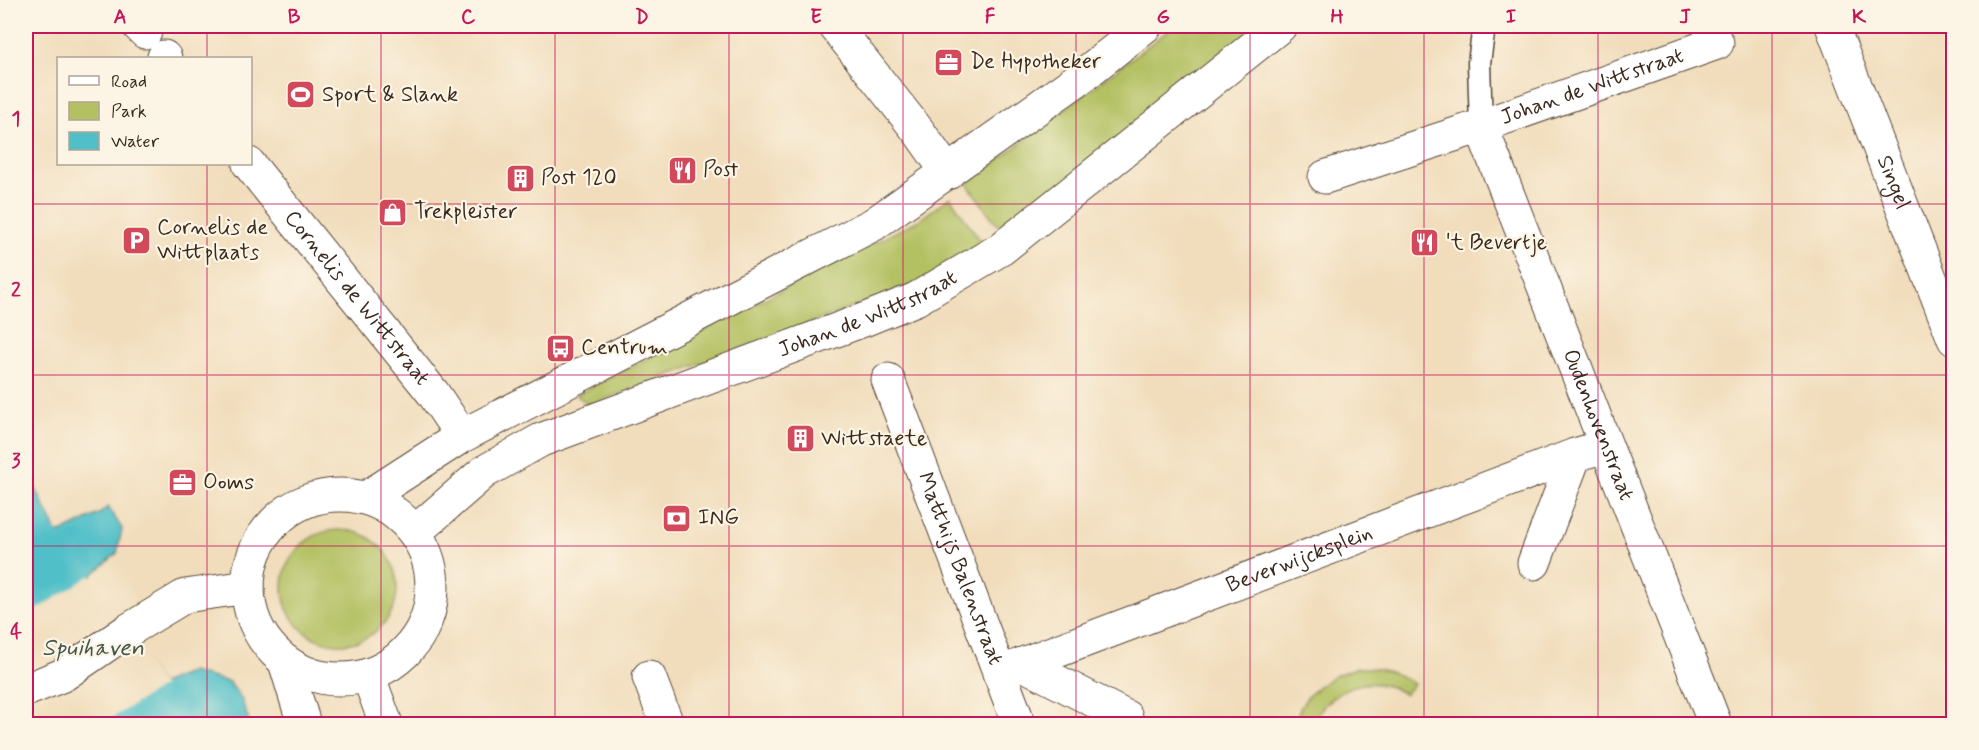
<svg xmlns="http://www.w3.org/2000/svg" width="1979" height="750" font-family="Mynerve,sans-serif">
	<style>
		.green { fill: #b4c163; stroke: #787640; stroke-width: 1.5 }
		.water { fill: #51bfc8; stroke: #467473; stroke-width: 1.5 }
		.pier { fill: #f1ddbc }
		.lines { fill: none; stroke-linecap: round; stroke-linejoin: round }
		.service-casing { stroke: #564536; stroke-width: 25 }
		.pedestrian-casing { stroke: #564536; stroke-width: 35 }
		.minor-casing { stroke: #564536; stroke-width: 35 }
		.tertiary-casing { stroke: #564536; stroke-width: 35 }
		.service { stroke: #fff; stroke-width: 22 }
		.pedestrian { stroke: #fff; stroke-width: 33 }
		.minor { stroke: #fff; stroke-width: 33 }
		.tertiary { stroke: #fff; stroke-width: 33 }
		.grid { fill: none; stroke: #c2185b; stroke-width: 1.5; stroke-opacity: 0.55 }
		.labels { text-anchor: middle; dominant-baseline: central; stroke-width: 4.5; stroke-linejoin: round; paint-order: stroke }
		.poi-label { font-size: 22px; fill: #3b2a1e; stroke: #fcf5e5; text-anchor: start }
		.street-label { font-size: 22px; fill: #3b2a1e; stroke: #fcf5e5 }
		.water-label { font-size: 24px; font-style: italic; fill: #425751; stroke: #fcf5e5 }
		.neatline { fill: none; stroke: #c2185b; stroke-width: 2 }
		.grid-label { font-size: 20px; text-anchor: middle; font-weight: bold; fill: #c2185b }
	</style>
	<rect width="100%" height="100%" fill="#fcf5e5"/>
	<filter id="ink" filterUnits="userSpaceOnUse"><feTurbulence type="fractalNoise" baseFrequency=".0167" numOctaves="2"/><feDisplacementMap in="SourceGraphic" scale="12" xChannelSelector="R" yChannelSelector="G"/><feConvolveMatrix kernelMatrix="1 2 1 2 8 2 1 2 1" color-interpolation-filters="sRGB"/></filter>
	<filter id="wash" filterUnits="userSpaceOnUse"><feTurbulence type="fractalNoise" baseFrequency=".008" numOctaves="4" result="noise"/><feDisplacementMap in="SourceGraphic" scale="24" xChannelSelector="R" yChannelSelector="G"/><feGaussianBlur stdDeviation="1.35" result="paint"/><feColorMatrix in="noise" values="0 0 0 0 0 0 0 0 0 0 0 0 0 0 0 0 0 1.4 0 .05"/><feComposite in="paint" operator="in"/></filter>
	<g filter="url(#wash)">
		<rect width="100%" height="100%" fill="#f1ddbc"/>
		<path class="green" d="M 1174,26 L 1267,26 L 1004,234 L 967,184 Z
			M 950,197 L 985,247 L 937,276 L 589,405 L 576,395 L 919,220 Z
			M283 587a57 57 0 1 1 114 0a57 57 0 1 1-114 0Z
			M 1357,668 C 1380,667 1396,672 1414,684 L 1405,694 C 1368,671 1330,688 1312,724 L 1296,724 C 1299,694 1330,675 1357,668 Z"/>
		<path class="water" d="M 26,469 L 58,534 L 101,513 L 108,507 L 122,529 L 117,553 L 90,577 L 161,684 L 191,672 L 229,682 L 241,698 L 250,724 L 100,724 L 26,613 Z"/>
		<path class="pier" d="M 91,575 L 163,686 L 102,724 L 97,724 L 26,617 Z"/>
	</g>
	<g filter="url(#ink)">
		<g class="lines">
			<defs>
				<path id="service" d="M 1702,26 L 1717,43
					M 1481,126 L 1479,63 L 1484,26"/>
				<path id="pedestrian" d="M 1534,563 L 1575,455
					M 1023,664 L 1126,717"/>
				<g id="minor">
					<path d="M 139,26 L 145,32"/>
					<path d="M 835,26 L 919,132 L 948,173"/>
					<path id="s1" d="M 1832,26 L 1954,339"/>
					<path d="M 164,57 L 165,58"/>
					<path id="s2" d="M 1481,126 L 1715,724"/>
					<path id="s3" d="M 249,164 L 433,393 L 462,436"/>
					<path id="s4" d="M 1325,177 L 1481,126 L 1717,43"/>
					<path id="s5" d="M 888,380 L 1019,724"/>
					<path id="s6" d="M 999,673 L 1575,455 L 1605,446"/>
					<path d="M 649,677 L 667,724"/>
					<path d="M 26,690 L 63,675 L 127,631 L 185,596 L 248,587"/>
				</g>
				<g id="tertiary">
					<circle cx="340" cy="587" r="92"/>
					<path d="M 366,498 L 462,436 L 874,224 L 1081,77 L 1145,26"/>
					<path id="s7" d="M 415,532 L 484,472 L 541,440 L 866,319 L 916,299 L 1001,249 L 1280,26"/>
					<path d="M 285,662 L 304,724"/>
					<path d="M 368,675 L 386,724"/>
				</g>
			</defs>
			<use href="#service" class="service-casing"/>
			<use href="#pedestrian" class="pedestrian-casing"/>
			<use href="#minor" class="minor-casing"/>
			<use href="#tertiary" class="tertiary-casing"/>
			<use href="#service" class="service"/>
			<use href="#pedestrian" class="pedestrian"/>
			<use href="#minor" class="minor"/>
			<use href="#tertiary" class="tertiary"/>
		</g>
	</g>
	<path class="grid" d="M 207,26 L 207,58M 381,26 L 381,724M 555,26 L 555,724M 729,26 L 729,724M 903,26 L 903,724M 1076,26 L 1076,724M 1250,26 L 1250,724M 1424,26 L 1424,724M 1598,26 L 1598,724M 1772,26 L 1772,724M 207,164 L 207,724M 26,204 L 1954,204M 26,375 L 1954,375M 26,546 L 1954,546"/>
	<defs>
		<symbol id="office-square" viewBox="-11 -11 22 22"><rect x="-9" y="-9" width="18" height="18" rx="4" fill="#d1495b" stroke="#fcf5e5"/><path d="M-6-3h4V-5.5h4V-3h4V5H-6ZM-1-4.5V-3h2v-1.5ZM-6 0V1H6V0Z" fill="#fff"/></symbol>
		<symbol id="stadium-square" viewBox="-11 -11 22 22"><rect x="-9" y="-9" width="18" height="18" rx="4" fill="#d1495b" stroke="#fcf5e5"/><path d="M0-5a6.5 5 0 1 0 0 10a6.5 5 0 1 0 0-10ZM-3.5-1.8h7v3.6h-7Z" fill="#fff"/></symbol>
		<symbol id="restaurant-square" viewBox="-11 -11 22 22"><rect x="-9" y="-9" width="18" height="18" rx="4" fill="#d1495b" stroke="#fcf5e5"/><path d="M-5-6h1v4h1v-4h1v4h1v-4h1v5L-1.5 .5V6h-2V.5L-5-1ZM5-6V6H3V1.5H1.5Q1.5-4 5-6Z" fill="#fff"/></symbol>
		<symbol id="building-square" viewBox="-11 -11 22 22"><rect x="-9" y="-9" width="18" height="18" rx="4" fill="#d1495b" stroke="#fcf5e5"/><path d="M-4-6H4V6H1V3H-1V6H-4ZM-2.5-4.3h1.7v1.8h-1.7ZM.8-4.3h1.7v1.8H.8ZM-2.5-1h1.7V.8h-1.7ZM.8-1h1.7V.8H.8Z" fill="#fff"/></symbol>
		<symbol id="shop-square" viewBox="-11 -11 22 22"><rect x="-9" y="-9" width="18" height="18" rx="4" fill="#d1495b" stroke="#fcf5e5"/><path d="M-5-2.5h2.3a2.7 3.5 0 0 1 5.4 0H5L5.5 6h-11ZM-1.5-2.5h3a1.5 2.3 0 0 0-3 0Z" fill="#fff"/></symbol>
		<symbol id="parking-square" viewBox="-11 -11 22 22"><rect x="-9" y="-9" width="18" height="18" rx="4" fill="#d1495b" stroke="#fcf5e5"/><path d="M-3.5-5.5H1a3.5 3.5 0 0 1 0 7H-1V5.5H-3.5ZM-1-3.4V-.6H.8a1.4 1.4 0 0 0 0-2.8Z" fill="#fff"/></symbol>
		<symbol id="bus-square" viewBox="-11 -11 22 22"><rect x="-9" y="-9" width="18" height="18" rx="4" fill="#d1495b" stroke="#fcf5e5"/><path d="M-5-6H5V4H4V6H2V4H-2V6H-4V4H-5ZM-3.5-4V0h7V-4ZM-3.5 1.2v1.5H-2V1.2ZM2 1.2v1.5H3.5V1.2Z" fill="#fff"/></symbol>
		<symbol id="bank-square" viewBox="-11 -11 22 22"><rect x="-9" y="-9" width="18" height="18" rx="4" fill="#d1495b" stroke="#fcf5e5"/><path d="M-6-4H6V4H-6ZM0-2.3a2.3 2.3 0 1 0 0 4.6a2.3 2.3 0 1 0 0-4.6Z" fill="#fff"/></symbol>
	</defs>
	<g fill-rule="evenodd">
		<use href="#office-square" x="932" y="46" width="33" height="33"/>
		<use href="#stadium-square" x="284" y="78" width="33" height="33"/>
		<use href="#restaurant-square" x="666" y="154" width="33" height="33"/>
		<use href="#building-square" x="504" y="162" width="33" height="33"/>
		<use href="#shop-square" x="376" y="196" width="33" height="33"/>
		<use href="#parking-square" x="120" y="224" width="33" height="33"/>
		<use href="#restaurant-square" x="1408" y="226" width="33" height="33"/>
		<use href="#bus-square" x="544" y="332" width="33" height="33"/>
		<use href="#building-square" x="784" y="422" width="33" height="33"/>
		<use href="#office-square" x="166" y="466" width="33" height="33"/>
		<use href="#bank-square" x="660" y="502" width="33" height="33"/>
	</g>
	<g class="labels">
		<g class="poi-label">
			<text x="970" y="62">De Hypotheker</text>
			<text x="322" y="95">Sport &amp; Slank</text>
			<text x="703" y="170">Post</text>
			<text x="541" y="178">Post 120</text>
			<text x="414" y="212">Trekpleister</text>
			<text x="157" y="228">Cornelis de<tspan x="157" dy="25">Wittplaats</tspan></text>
			<text x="1446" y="243">'t Bevertje</text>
			<text x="581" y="348">Centrum</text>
			<text x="821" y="439">Wittstaete</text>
			<text x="203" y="483">Ooms</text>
			<text x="698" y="518">ING</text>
		</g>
		<g class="street-label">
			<text stroke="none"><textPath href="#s4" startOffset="282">Johan de Wittstraat</textPath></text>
			<text stroke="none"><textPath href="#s1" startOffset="168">Singel</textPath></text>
			<text stroke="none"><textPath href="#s3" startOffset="172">Cornelis de Wittstraat</textPath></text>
			<text stroke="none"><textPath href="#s7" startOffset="507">Johan de Wittstraat</textPath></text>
			<text stroke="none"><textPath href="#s2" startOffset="321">Oudenhovenstraat</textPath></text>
			<text stroke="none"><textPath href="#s6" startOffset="321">Beverwijcksplein</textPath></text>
			<text stroke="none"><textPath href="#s5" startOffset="202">Matthijs Balenstraat</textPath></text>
		</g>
		<g class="water-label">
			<text x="93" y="648">Spuihaven</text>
		</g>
	</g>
	<rect width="1979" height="750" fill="none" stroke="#fcf5e5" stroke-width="66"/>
	<rect x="57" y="57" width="195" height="108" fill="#fcf5e5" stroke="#afa495" stroke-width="1.5"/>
	<rect x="69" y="76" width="30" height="9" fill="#ffffff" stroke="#afa495" stroke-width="1.5"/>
	<text x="111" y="87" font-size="18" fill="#3b2a1e">Road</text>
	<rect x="69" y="102" width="30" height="18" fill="#b4c163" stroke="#afa495" stroke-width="1.5"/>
	<text x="111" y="117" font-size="18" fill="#3b2a1e">Park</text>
	<rect x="69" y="132" width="30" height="18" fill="#51bfc8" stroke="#afa495" stroke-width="1.5"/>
	<text x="111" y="147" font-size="18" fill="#3b2a1e">Water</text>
	<rect x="33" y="33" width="1913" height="684" class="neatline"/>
	<g class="grid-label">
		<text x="120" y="23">A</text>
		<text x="294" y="23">B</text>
		<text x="468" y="23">C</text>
		<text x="642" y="23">D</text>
		<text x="816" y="23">E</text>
		<text x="990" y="23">F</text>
		<text x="1163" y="23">G</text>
		<text x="1337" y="23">H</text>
		<text x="1511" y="23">I</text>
		<text x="1685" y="23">J</text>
		<text x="1859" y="23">K</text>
		<text x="16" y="125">1</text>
		<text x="16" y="296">2</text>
		<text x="16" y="467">3</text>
		<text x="16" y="638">4</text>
	</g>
</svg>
